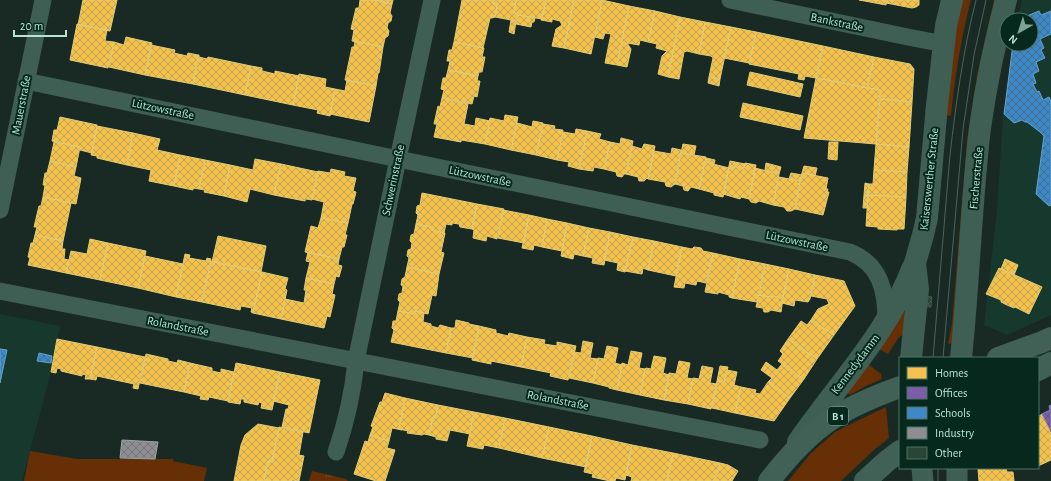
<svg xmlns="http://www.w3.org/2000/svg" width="1051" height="481" font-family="'Alegreya Sans',sans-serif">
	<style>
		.built { fill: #16382d }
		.green { fill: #662f05 }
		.park { fill: url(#park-tufts) }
		.homes { fill: url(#homes-cross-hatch); stroke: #e0cc75 }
		.offices { fill: url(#offices-cross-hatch); stroke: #8d86b4 }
		.schools { fill: url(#schools-cross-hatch); stroke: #63a4c9 }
		.industry { fill: url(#industry-cross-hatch); stroke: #99a7a5 }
		.building { fill: url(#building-cross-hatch); stroke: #405547 }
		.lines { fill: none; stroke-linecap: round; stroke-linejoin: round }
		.minor { stroke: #3f5e54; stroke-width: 17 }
		.tertiary { stroke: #3f5e54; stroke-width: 21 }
		.secondary { stroke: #3f5e54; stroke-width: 22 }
		.primary { stroke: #416056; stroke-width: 22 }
		.tram { stroke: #4d635c; stroke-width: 1 }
		.labels { text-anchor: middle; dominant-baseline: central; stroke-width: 4; stroke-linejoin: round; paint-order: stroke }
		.shield { fill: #06281d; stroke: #81ac9b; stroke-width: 1 }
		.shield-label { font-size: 11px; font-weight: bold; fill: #b6e4d1 }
		.street-label { font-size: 12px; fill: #b6e4d1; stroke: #06281d }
	</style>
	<defs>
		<pattern id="park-tufts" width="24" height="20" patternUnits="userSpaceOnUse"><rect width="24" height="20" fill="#662f05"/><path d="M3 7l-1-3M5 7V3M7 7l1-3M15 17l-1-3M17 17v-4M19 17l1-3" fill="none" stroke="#7a4d28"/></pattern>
		<pattern id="homes-cross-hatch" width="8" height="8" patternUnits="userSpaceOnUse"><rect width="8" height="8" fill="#f2c14e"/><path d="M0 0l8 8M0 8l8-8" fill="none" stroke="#c3a24a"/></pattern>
		<pattern id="offices-cross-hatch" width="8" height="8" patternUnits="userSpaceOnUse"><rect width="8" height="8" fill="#7b5ea7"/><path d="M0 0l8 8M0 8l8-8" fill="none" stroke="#5c5278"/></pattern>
		<pattern id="schools-cross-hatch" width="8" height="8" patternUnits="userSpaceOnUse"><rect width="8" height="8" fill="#3f88c5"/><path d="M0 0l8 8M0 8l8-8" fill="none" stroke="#3c7096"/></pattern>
		<pattern id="industry-cross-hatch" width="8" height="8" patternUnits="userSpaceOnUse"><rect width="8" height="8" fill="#8d8d92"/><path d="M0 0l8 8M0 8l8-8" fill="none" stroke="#737779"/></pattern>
		<pattern id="building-cross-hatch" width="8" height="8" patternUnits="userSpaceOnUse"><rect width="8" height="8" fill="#294536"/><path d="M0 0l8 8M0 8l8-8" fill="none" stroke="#466052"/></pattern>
	</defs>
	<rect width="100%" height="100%" fill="#192a24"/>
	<path class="built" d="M 1022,0 L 1051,0 L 1051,315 L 1007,335 L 984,325 L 997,210 L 1003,116 L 1013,44 L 1031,44 L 1031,20 L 1017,20 Z
		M 0,314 L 60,326 L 51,372 L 22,481 L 0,481 Z"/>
	<path class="green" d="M 961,0 L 971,0 C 961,38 955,77 951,116 L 945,115 L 951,59 Z
		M 994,0 L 997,0 L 953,343 L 948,344 L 952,324 L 967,141 L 977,75 Z
		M 902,312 L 904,312 L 906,315 L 904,334 L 899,337 L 888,354 L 879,349 Z
		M 868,364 L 881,374 L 882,379 L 866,386 L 850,395 L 846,392 Z
		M 886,407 L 889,438 L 875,449 L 841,481 L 788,481 L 811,453 L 835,432 L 859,420 Z
		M 30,451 L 77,459 L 173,459 L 173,461 L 207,468 L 204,481 L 24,481 Z"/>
	<path class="park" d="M 312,471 L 346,479 L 348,481 L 309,481 Z"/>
	<path class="homes" d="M 83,0 L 117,0 L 110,31 L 78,25 Z
		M 360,0 L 375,0 L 392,4 L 390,13 L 392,16 L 391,21 L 388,23 L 387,28 L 389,31 L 388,36 L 385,38 L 383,47 L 352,41 L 354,30 L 351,29 L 356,8 L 359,8 Z
		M 375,0 L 393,0 L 392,4 Z
		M 462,0 L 494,0 L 493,4 L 497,5 L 495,17 L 492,18 L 490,18 L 483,48 L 454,42 Z
		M 494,0 L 516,0 L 514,12 L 518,14 L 516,21 L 495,17 L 497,5 L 493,4 Z
		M 516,0 L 546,0 L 542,19 L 518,15 L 518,14 L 514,12 Z
		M 546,0 L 574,0 L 564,48 L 552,46 L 556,29 L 562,25 L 560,21 L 552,19 L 552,22 L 541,20 Z
		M 574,0 L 602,0 L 591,54 L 564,48 Z
		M 602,0 L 629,6 L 617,65 L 605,63 L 611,34 L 605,33 L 603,39 L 595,37 Z
		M 859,0 L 887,0 L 886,5 Z
		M 887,0 L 919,0 L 919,5 L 916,7 L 912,8 L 886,3 Z
		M 629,6 L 655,11 L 648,42 L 640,40 L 639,45 L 627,43 L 631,49 L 627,67 L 617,65 Z
		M 655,11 L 680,17 L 668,77 L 658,74 L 662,56 L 667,51 L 656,48 L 657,44 L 648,42 Z
		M 518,15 L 535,18 L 534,22 L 532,22 L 531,27 L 516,24 Z
		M 680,17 L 705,22 L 699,54 L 687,51 L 684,52 L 679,79 L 668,77 Z
		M 511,20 L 516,21 L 514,34 L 509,32 Z
		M 705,22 L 731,27 L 720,79 L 709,77 L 713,58 L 711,56 L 699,54 Z
		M 77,24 L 107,30 L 105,41 L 114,42 L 108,68 L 70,60 Z
		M 731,27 L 756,32 L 749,63 L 724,58 Z
		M 756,32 L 823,46 L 816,78 L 805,76 L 804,80 L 798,79 L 799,74 L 749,64 Z
		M 126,37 L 152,43 L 145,75 L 109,67 L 114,42 L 124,45 Z
		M 355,41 L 383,47 L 379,73 L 378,73 L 376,86 L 345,80 L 352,47 L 354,47 Z
		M 454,42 L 484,48 L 482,57 L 485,57 L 482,72 L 479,72 L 478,76 L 448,70 L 450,61 L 447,61 L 449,50 L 452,50 Z
		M 151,45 L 175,50 L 174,53 L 187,56 L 188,53 L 198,55 L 193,84 L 145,75 Z
		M 823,46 L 874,57 L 867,88 L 816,78 Z
		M 198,55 L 199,55 L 199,57 L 207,59 L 208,57 L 251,66 L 245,95 L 193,84 Z
		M 874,57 L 910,64 L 914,69 L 912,102 L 880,99 L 880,90 L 867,88 Z
		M 251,66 L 262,68 L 262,71 L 275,74 L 275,71 L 299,76 L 293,105 L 245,95 Z
		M 448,70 L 478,76 L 477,81 L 480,81 L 477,97 L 474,96 L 472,104 L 442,98 L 444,90 L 441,89 L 443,78 L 446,78 Z
		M 750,72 L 803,84 L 800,97 L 747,85 Z
		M 299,74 L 326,79 L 325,87 L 335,89 L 330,116 L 317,113 L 318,110 L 293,105 Z
		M 709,77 L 720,79 L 719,86 L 708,83 Z
		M 816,78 L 880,90 L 876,144 L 804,138 Z
		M 347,80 L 376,86 L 369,122 L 330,114 L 335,89 L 345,91 Z
		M 442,98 L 468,104 L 464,124 L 475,126 L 476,118 L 490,121 L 485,144 L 461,140 L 461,142 L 434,137 L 437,124 L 434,124 L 438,106 L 440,107 Z
		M 880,99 L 912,102 L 909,147 L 876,144 Z
		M 743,103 L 803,116 L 800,130 L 740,117 Z
		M 505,115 L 518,117 L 511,150 L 485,144 L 490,118 L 504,121 Z
		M 60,117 L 97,125 L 92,153 L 80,150 L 80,147 L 52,141 L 54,130 L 57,130 Z
		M 533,121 L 543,123 L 536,155 L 511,150 L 517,123 L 532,127 Z
		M 543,124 L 555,126 L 554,129 L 563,130 L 557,160 L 536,155 Z
		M 97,126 L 133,133 L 127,165 L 97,158 L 97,156 L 91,155 Z
		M 576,129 L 587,131 L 579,169 L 568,166 L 569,162 L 557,160 L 563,132 L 575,134 Z
		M 587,131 L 601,134 L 599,139 L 610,142 L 604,169 L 594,167 L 593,171 L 579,169 Z
		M 133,133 L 160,139 L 157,150 L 180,155 L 174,186 L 149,181 L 151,170 L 127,165 Z
		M 621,138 L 633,141 L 626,174 L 624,174 L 622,177 L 617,176 L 616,172 L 604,169 L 610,142 L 620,144 Z
		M 54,142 L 80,147 L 76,167 L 50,161 Z
		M 829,142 L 838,142 L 837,160 L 828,159 Z
		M 644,144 L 655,146 L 648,179 L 647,178 L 644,181 L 639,181 L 638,177 L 626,174 L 632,146 L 642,149 Z
		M 683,144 L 696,146 L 694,155 L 681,153 Z
		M 876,144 L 909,147 L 907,172 L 874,170 Z
		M 672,148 L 681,150 L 675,184 L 671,187 L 666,186 L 665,182 L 648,179 L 654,151 L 671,154 Z
		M 681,153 L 706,157 L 699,189 L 691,187 L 688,191 L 684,190 L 683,186 L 675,184 Z
		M 180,155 L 205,160 L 199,189 L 193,188 L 193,190 L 174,186 Z
		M 706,158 L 715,160 L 714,164 L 705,162 Z
		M 255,159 L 281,164 L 274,195 L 250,189 L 247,202 L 224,196 L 230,165 L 253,170 Z
		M 205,160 L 230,165 L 224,196 L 204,192 L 205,190 L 199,189 Z
		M 50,161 L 76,167 L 74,176 L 81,178 L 76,204 L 43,197 L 45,185 L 43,185 L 45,173 L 47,173 Z
		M 730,161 L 745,164 L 744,168 L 729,166 Z
		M 705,162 L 729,168 L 723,197 L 714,195 L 714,193 L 699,189 Z
		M 745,163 L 756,165 L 749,199 L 741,197 L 740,199 L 723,194 L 729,166 L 744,168 Z
		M 766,163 L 781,167 L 779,174 L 765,170 Z
		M 281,164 L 318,172 L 312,200 L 306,199 L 305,201 L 274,195 Z
		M 804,166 L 817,168 L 815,176 L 802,173 Z
		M 755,168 L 779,174 L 773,205 L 759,201 L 756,203 L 751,202 L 749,199 Z
		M 331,169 L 345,172 L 344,176 L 356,178 L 353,191 L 356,192 L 353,204 L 352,204 L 348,223 L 321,218 L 324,202 L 312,199 L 318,171 L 330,173 Z
		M 874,170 L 907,172 L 906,197 L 868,195 L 869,184 L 873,184 Z
		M 791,173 L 802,175 L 800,181 L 789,179 Z
		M 802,173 L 828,178 L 826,189 L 828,189 L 827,192 L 829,192 L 823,215 L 795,209 Z
		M 779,177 L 800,181 L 795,209 L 791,211 L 787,211 L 784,207 L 773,205 Z
		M 865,183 L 869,184 L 868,195 L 864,195 Z
		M 422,193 L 477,204 L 472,229 L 460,227 L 459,224 L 452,223 L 452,225 L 446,224 L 444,233 L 432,230 L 432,227 L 416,224 L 418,215 L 416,213 L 417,206 L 420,205 Z
		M 864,195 L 868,195 L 867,208 L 863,208 Z
		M 868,195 L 906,197 L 904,229 L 897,229 L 897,230 L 878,229 L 878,227 L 866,226 Z
		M 43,197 L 71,203 L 63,241 L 35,235 L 37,227 L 34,227 L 39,206 L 41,206 Z
		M 477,204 L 504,209 L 497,239 L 487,236 L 486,241 L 473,238 L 474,230 L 472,229 Z
		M 503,210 L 529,215 L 524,243 L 498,238 Z
		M 529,215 L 547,219 L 542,247 L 534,245 L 533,250 L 522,248 Z
		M 321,218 L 348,223 L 345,235 L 347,235 L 344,247 L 342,247 L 339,259 L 305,252 L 311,226 L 318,228 Z
		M 547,219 L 567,223 L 562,251 L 542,247 Z
		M 567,223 L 589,228 L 583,256 L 574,254 L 573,259 L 561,256 Z
		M 416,224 L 432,227 L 432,230 L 445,233 L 441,252 L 444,253 L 439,274 L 407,267 L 409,258 L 407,256 L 408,250 L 411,249 L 412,243 L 410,241 L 411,235 L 414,234 Z
		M 589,228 L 610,232 L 604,265 L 592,263 L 593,258 L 583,256 Z
		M 610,232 L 633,237 L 625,272 L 617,270 L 618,263 L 604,260 Z
		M 35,235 L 63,241 L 62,249 L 65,249 L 64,259 L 69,260 L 66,273 L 28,265 L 30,258 L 28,257 L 31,243 L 33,243 Z
		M 218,236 L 266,246 L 261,272 L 212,262 Z
		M 633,237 L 654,241 L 648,270 L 643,268 L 642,274 L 625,271 Z
		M 90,239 L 108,243 L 100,280 L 66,273 L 71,251 L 87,254 Z
		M 654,241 L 682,247 L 676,276 L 648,270 Z
		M 108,243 L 146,251 L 138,288 L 100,280 Z
		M 682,247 L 692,249 L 694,247 L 701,248 L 703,251 L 713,253 L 706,283 L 697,281 L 696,285 L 685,283 L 684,288 L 674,287 Z
		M 308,252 L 339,259 L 338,265 L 342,266 L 339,277 L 336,276 L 334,284 L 306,278 L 310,262 L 306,261 Z
		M 713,253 L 740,259 L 732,298 L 729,297 L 729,295 L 718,292 L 718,294 L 705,292 Z
		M 185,254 L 190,255 L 189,258 L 206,261 L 207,258 L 211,259 L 202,302 L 176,297 Z
		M 145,256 L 183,264 L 176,297 L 138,288 Z
		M 740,259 L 765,264 L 757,302 L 732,298 Z
		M 1005,259 L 1018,265 L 1014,275 L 1001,269 Z
		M 211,261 L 262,272 L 253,313 L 251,312 L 252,308 L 241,306 L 240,310 L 202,302 Z
		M 765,264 L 789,269 L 783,298 L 771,296 L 771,297 L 759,295 Z
		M 407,267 L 439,274 L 436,296 L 432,295 L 428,314 L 415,311 L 415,314 L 398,311 L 400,302 L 398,300 L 399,294 L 402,293 L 403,286 L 401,285 L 402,279 L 405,277 Z
		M 999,268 L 1042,287 L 1029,314 L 1015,307 L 1014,308 L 1007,305 L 1001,302 L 1001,300 L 986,294 Z
		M 789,269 L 815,275 L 810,299 L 808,302 L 795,300 L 794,306 L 782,303 Z
		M 262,272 L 288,278 L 285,289 L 287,290 L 281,319 L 253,313 Z
		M 815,275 L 844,281 L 855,306 L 834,335 L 811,320 L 818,309 L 829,304 L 827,299 L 811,296 Z
		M 306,278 L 334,284 L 332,294 L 335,295 L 330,317 L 327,316 L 324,328 L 281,319 L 285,299 L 304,303 L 306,290 L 304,290 Z
		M 759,295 L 771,297 L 771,296 L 783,298 L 781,312 L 771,310 L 768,312 L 764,312 L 763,308 L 756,307 Z
		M 398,311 L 415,314 L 415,311 L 424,313 L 423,322 L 431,324 L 431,326 L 438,328 L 440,325 L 451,328 L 446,353 L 391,342 L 394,330 L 392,328 L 393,321 L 396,321 Z
		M 456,320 L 469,323 L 469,324 L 479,326 L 473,358 L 446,353 L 451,328 L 455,328 Z
		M 811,320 L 834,335 L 817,359 L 788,339 L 801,321 L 807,325 Z
		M 479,326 L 496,330 L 496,333 L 508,336 L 509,333 L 527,337 L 521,367 L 491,361 L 491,364 L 472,360 Z
		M 527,337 L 545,340 L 544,344 L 557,346 L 557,342 L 576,346 L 568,380 L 550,376 L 551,373 L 521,367 Z
		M 57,339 L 97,347 L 90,379 L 85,379 L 86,375 L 82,374 L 82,376 L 61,371 L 61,369 L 57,368 L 56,373 L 51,372 Z
		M 788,339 L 817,359 L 804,379 L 778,361 L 783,354 L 780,351 Z
		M 583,341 L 593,343 L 590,358 L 598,359 L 593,383 L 569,378 L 574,352 L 581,353 Z
		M 607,346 L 618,348 L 615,363 L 622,365 L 617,390 L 609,388 L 609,387 L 593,383 L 598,358 L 604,359 Z
		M 97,347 L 145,357 L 138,389 L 133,388 L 134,384 L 97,376 L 96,380 L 90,379 Z
		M 631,351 L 642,353 L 639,368 L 645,369 L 640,395 L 617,390 L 622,363 L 628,365 Z
		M 146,354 L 168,359 L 168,361 L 177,363 L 178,360 L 190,363 L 184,392 L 140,383 Z
		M 654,356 L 666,358 L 663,373 L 669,375 L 664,400 L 640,395 L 645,369 L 646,368 L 651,369 Z
		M 679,361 L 690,363 L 687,378 L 693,379 L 688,404 L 664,400 L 669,373 L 676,374 Z
		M 766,362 L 777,370 L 782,364 L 804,379 L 790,398 L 768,382 L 772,378 L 761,370 Z
		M 190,363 L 212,368 L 212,371 L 221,373 L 221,369 L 234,372 L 228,401 L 209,397 L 208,400 L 200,399 L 201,396 L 184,392 Z
		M 236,363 L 280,372 L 272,410 L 261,408 L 262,403 L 259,402 L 258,405 L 244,402 L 244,399 L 241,399 L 240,404 L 228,402 Z
		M 702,366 L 713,368 L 710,383 L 717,384 L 711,409 L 688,404 L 693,378 L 699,379 Z
		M 720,366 L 728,367 L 724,382 L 717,381 Z
		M 727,370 L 737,372 L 734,385 L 741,387 L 735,413 L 712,408 L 717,381 L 724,382 Z
		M 280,372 L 320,380 L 309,433 L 282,427 L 286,409 L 288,409 L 289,405 L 273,401 Z
		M 768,382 L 790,398 L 774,421 L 735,413 L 741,387 L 756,390 L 755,393 L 760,394 Z
		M 385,393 L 405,398 L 399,429 L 402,430 L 392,428 L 389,441 L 370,435 L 373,427 L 371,426 L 380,402 L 382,402 Z
		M 405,398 L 438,405 L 436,416 L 433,418 L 429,435 L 424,434 L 422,435 L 407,433 L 408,431 L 399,429 Z
		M 438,405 L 474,412 L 470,434 L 450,430 L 447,441 L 436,439 L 436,437 L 429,435 L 433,418 L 436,416 Z
		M 474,412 L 505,418 L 499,448 L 484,445 L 483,449 L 467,446 Z
		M 1042,414 L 1051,432 L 1051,460 L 1038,466 L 1038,417 Z
		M 505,418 L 549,427 L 542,458 L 499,448 Z
		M 258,424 L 279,428 L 272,462 L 268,461 L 264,481 L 234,481 L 241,445 L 245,435 Z
		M 279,427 L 303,432 L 299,455 L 304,456 L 299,481 L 292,480 L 292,481 L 264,481 L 268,461 L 272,462 Z
		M 549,427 L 592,436 L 586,467 L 542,458 Z
		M 370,435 L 389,441 L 387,448 L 395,450 L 385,481 L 376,481 L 354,474 L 365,441 L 368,442 Z
		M 592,436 L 632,445 L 625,480 L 616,478 L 615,481 L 610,481 L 592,477 L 593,474 L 584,472 Z
		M 632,445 L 673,453 L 667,481 L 631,481 L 632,477 L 626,475 Z
		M 673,453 L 720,463 L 717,474 L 713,481 L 667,481 Z
		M 720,463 L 728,465 L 738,471 L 732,481 L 713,481 L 717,474 Z
		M 992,468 L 1006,468 L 1007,472 L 1013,472 L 1014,481 L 979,481 L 978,469 Z"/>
	<path class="offices" d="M 1051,405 L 1051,432 L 1042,414 L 1050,410 L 1049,406 Z"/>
	<path class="schools" d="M 1039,11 L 1041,15 L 1051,11 L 1050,13 L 1051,15 L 1051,34 L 1040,39 L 1044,48 L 1041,50 L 1045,58 L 1036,62 L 1039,71 L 1033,74 L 1036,83 L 1033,84 L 1037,92 L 1039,91 L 1043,100 L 1049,97 L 1051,101 L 1051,205 L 1049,206 L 1036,194 L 1044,136 L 1040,132 L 1027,122 L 1025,122 L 1022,120 L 1014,123 L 1004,114 L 1013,44 L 1031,44 L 1031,20 L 1022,20 L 1022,18 Z
		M 0,349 L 7,350 L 0,383 Z
		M 39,353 L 52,356 L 51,363 L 37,361 Z"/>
	<path class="industry" d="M 122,440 L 158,442 L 155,459 L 120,458 Z"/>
	<path class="building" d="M 928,296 L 932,297 L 931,307 L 927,307 Z"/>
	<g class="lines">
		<path class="minor" d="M 730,0 L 908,37 L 944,44
			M 26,81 L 398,159 L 850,252 C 881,265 886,291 886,322
			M 0,210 L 43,0
			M 0,291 L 760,440
			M 336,452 C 346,423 353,392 356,361 L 398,159 L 432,0"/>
		<path class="tertiary" d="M 922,468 L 923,481
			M 957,468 L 957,481"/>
		<path class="secondary" d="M 911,358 L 918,289 L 915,263 L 923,235 L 927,218 L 937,105 L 946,26 L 952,0
			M 961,358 C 969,281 971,204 980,128 C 986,85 995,42 1006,0
			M 798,442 C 838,384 888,333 913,267"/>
		<path class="primary" d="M 998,358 L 1042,342 L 1051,338
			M 1038,370 L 1051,363
			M 769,481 C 788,457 809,433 835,417 C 855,404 878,395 900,387
			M 865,481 L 887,461 L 900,451"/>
		<path class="tram" d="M 933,358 L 950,155 C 956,103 963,51 976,0
			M 943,358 L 963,129 L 974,55 L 986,0
			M 929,468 L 929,481
			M 938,468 L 938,481"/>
	</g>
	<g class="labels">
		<rect class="shield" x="828" y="407" width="20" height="18" rx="3"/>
		<g class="shield-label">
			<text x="838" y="416">B 1</text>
		</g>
		<g class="street-label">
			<text transform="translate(837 22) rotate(12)">Bankstraße</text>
			<text transform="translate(21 105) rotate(-79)">Mauerstraße</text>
			<text transform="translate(163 109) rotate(12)">Lützowstraße</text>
			<text transform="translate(480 176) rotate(12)">Lützowstraße</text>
			<text transform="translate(976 178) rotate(-85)">Fischerstraße</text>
			<text transform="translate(929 179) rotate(-84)">Kaiserswerther Straße</text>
			<text transform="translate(393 180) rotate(-78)">Schwerinstraße</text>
			<text transform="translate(797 241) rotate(12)">Lützowstraße</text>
			<text transform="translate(178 326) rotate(11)">Rolandstraße</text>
			<text transform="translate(855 364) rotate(-53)">Kennedydamm</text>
			<text transform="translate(558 400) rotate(11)">Rolandstraße</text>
		</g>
	</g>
	<rect x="899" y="357" width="140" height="112" fill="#06281d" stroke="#4c7365"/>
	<rect x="907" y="367" width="20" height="12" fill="#f2c14e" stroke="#4c7365"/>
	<text x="935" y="377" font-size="12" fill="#b6e4d1">Homes</text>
	<rect x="907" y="387" width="20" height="12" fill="#7b5ea7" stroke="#4c7365"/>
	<text x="935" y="397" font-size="12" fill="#b6e4d1">Offices</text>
	<rect x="907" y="407" width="20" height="12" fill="#3f88c5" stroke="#4c7365"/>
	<text x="935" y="417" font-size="12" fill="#b6e4d1">Schools</text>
	<rect x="907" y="427" width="20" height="12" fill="#8d8d92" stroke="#4c7365"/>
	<text x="935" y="437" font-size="12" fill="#b6e4d1">Industry</text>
	<rect x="907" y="447" width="20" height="12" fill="#294536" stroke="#4c7365"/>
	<text x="935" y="457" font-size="12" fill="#b6e4d1">Other</text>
	<g transform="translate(1019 32) rotate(219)"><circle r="19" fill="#06281d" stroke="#4c7365"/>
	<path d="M0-3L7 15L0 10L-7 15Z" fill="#7fa394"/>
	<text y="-6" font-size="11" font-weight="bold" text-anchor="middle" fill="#b6e4d1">N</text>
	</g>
	<path d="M14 30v6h52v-6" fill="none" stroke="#b6e4d1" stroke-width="2"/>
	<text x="20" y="30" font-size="12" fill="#b6e4d1" stroke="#06281d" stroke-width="3" paint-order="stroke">20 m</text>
</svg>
